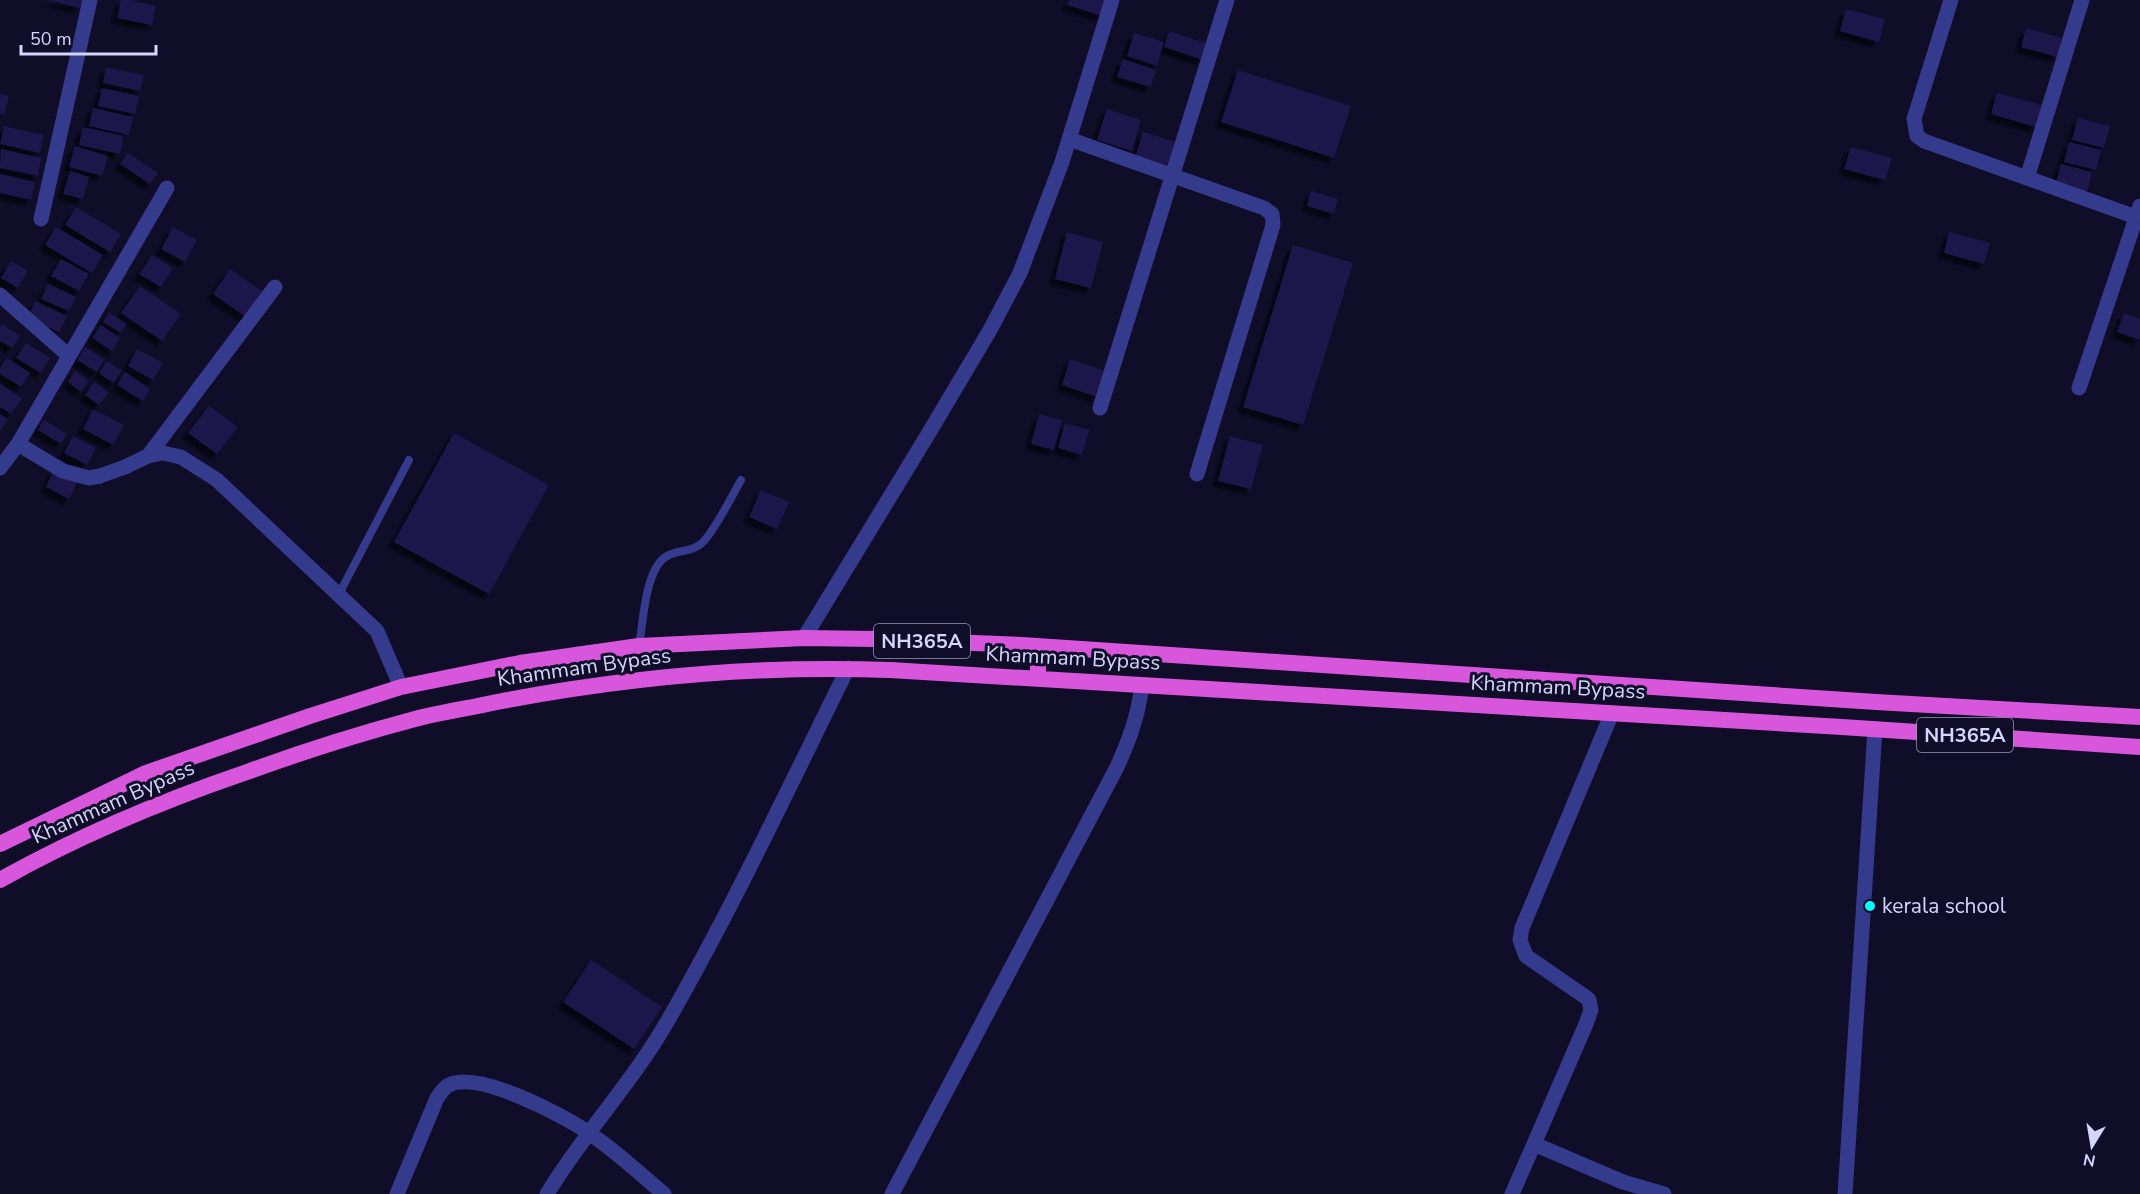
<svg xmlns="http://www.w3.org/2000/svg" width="2140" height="1194" font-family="'Nunito Sans',sans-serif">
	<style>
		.building { fill: #1c174b; filter: url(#shadow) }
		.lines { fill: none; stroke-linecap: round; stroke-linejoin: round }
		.service { stroke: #343a8c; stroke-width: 8 }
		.minor { stroke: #343a8c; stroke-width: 15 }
		.trunk { stroke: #d856db; stroke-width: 16 }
		.poi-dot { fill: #01fffc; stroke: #0f0d28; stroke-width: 2 }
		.labels { text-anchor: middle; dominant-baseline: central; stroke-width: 6; stroke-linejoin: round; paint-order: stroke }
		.shield { fill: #0f0d28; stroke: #9a99be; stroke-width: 1.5 }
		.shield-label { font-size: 20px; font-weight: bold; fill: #d5d5ff }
		.street-label { font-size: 21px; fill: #d5d5ff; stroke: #0f0d28 }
		.poi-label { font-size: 21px; fill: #d5d5ff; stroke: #0f0d28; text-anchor: start }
	</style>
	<defs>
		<filter id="shadow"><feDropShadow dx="-5.5" dy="5.5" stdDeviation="1.5" flood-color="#0009"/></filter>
	</defs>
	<rect width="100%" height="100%" fill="#0f0d28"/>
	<path class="building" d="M 48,0 L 82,0 L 80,8 Z
		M 121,0 L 131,0 L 156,6 L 152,25 L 117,18 Z
		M 1069,0 L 1107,0 L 1102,16 L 1067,5 Z
		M 1846,9 L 1885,19 L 1879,42 L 1840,31 Z
		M 2026,28 L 2062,38 L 2057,57 L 2021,47 Z
		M 1169,31 L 1208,44 L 1203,60 L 1164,47 Z
		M 1134,33 L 1164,42 L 1157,66 L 1127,56 Z
		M 1123,59 L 1156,70 L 1151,87 L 1117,77 Z
		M 106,67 L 144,75 L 140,91 L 103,83 Z
		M 1238,70 L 1351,106 L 1334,158 L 1221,122 Z
		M 102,88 L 139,96 L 135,114 L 98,106 Z
		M 1997,93 L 2042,105 L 2036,127 L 1991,114 Z
		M 0,94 L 9,96 L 4,115 L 0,114 Z
		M 93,108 L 133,117 L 129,135 L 89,126 Z
		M 1107,109 L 1141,120 L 1132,151 L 1097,140 Z
		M 2078,118 L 2110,126 L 2104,148 L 2072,140 Z
		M 4,126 L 44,135 L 40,153 L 0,144 Z
		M 83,127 L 124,136 L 120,154 L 79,145 Z
		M 1143,132 L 1179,143 L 1171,169 L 1135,158 Z
		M 2069,142 L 2101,150 L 2096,170 L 2064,162 Z
		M 75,146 L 108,156 L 102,176 L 69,167 Z
		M 1851,147 L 1892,158 L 1885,180 L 1844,169 Z
		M 1,149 L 41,158 L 38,176 L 0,168 Z
		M 128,153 L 158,173 L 150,184 L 120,164 Z
		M 2061,164 L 2092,172 L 2086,195 L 2055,186 Z
		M 70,171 L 89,177 L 83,199 L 63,194 Z
		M 0,174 L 35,182 L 31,200 L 0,193 Z
		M 1311,191 L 1338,199 L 1334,214 L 1307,206 Z
		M 76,207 L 121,234 L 110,252 L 65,225 Z
		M 56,227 L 103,255 L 92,273 L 45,245 Z
		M 173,227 L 197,240 L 185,262 L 161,249 Z
		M 1067,232 L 1103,242 L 1091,288 L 1055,279 Z
		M 1949,232 L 1990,243 L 1984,264 L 1944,253 Z
		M 1293,245 L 1353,263 L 1303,425 L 1243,407 Z
		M 152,255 L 173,268 L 161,287 L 139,274 Z
		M 61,259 L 89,274 L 79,291 L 51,276 Z
		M 11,261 L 28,271 L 18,288 L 1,278 Z
		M 230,269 L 265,293 L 247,318 L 213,294 Z
		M 48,284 L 76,297 L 69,311 L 41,299 Z
		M 140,286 L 181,314 L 162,341 L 121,313 Z
		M 35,301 L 67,316 L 59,332 L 28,318 Z
		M 109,312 L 127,324 L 121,333 L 103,322 Z
		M 2124,313 L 2140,319 L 2140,340 L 2117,332 Z
		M 2,324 L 20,336 L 12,348 L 0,341 L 0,327 Z
		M 101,325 L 120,338 L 112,351 L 92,338 Z
		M 26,343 L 50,358 L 41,373 L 16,358 Z
		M 85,347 L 104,359 L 97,372 L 77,360 Z
		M 137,349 L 163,363 L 153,380 L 128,366 Z
		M 7,358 L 30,373 L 21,387 L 0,374 L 0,368 Z
		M 1070,359 L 1106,371 L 1097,397 L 1062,385 Z
		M 107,361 L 122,371 L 113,383 L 99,373 Z
		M 75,371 L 89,381 L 81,392 L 68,382 Z
		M 125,372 L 150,389 L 143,401 L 117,385 Z
		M 94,382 L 109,392 L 99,405 L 85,395 Z
		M 0,384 L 22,398 L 11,414 L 0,407 Z
		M 209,406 L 238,427 L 217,454 L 188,433 Z
		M 93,409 L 124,425 L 113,445 L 83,429 Z
		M 0,414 L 8,419 L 0,431 Z
		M 1039,414 L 1062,420 L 1054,450 L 1031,444 Z
		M 44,420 L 67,434 L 61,444 L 38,430 Z
		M 1065,423 L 1089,430 L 1082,455 L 1058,448 Z
		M 454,433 L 549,485 L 489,594 L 394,542 Z
		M 73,436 L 96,448 L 87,465 L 64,453 Z
		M 1230,436 L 1263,445 L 1251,489 L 1218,481 Z
		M 54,470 L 78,481 L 69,499 L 46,487 Z
		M 761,490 L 789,502 L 777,529 L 749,517 Z
		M 591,960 L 662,1007 L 634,1049 L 563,1002 Z"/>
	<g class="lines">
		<path class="service" d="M 339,594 L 409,460
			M 639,646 C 643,623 645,573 664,558 C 675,549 692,553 702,543 C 714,532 732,496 741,480"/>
		<path class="minor" d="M 1951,0 L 1914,119 L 1917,136 L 1924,141 L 2136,217
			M 1069,139 L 1264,208 L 1272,214 L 1273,225 L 1197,474
			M 2027,178 L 2082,0
			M 41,219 L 90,0
			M 0,295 L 68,355
			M 2079,388 L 2140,206
			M 1100,408 L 1227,0
			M 18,444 L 63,471 L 89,478 L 100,476 L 125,467 L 148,456 L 163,453 L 181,457 L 217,480 L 377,631 L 401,687
			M 148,456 L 275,287
			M 0,468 L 18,444 L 167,188
			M 804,638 L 927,436 L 990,330 L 1020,273 L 1062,162 L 1112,0
			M 1612,713 L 1522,928 L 1520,940 L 1526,956 L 1587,998 L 1589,1000 L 1591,1010 L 1586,1024 L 1534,1144 L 1623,1182 L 1664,1194
			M 397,1194 L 437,1098 C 441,1093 444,1087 449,1085 C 479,1070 564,1116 589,1133 C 616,1151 640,1174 664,1194
			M 547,1194 C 583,1134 632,1083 667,1022 C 733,907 789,787 848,668
			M 892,1194 L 1117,767 C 1130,738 1138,716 1142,685
			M 1512,1194 L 1534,1144
			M 1845,1194 L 1875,729"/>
		<path class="trunk" d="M 1038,678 L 1038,646
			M 0,844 L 146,773 L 310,716 L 401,687 L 520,663 L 639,646 L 804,638 L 875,639 L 1022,645 L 1876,702 L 2140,717
			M 0,880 C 78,836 162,801 247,772 C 302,752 358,734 415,719 C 442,712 470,708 497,702 C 627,677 758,665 890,670 L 1842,727 L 2140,747"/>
	</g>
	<circle class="poi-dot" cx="1870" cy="906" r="6"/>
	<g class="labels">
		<g class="shield">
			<rect x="874" y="624" width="96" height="34" rx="4.5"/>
			<rect x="1917" y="718" width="96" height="34" rx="4.5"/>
		</g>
		<g class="shield-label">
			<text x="922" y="641">NH365A</text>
			<text x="1965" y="735">NH365A</text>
		</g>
		<g class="street-label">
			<text transform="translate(1073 658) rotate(3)">Khammam Bypass</text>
			<text transform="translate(584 667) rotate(-8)">Khammam Bypass</text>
			<text transform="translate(1558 687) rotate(3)">Khammam Bypass</text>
			<text transform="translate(113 802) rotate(-24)">Khammam Bypass</text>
		</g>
		<g class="poi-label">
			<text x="1882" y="906">kerala school</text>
		</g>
	</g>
	<g transform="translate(2092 1146) rotate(191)" stroke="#0f0d28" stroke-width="4.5" paint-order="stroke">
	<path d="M0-4.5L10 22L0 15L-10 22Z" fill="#d5d5ff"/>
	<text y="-9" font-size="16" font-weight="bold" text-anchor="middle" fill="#d5d5ff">N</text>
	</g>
	<path d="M21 45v9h135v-9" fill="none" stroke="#d5d5ff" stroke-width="3"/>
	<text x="30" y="45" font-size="18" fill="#d5d5ff" stroke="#0f0d28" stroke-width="4.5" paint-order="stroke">50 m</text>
</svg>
